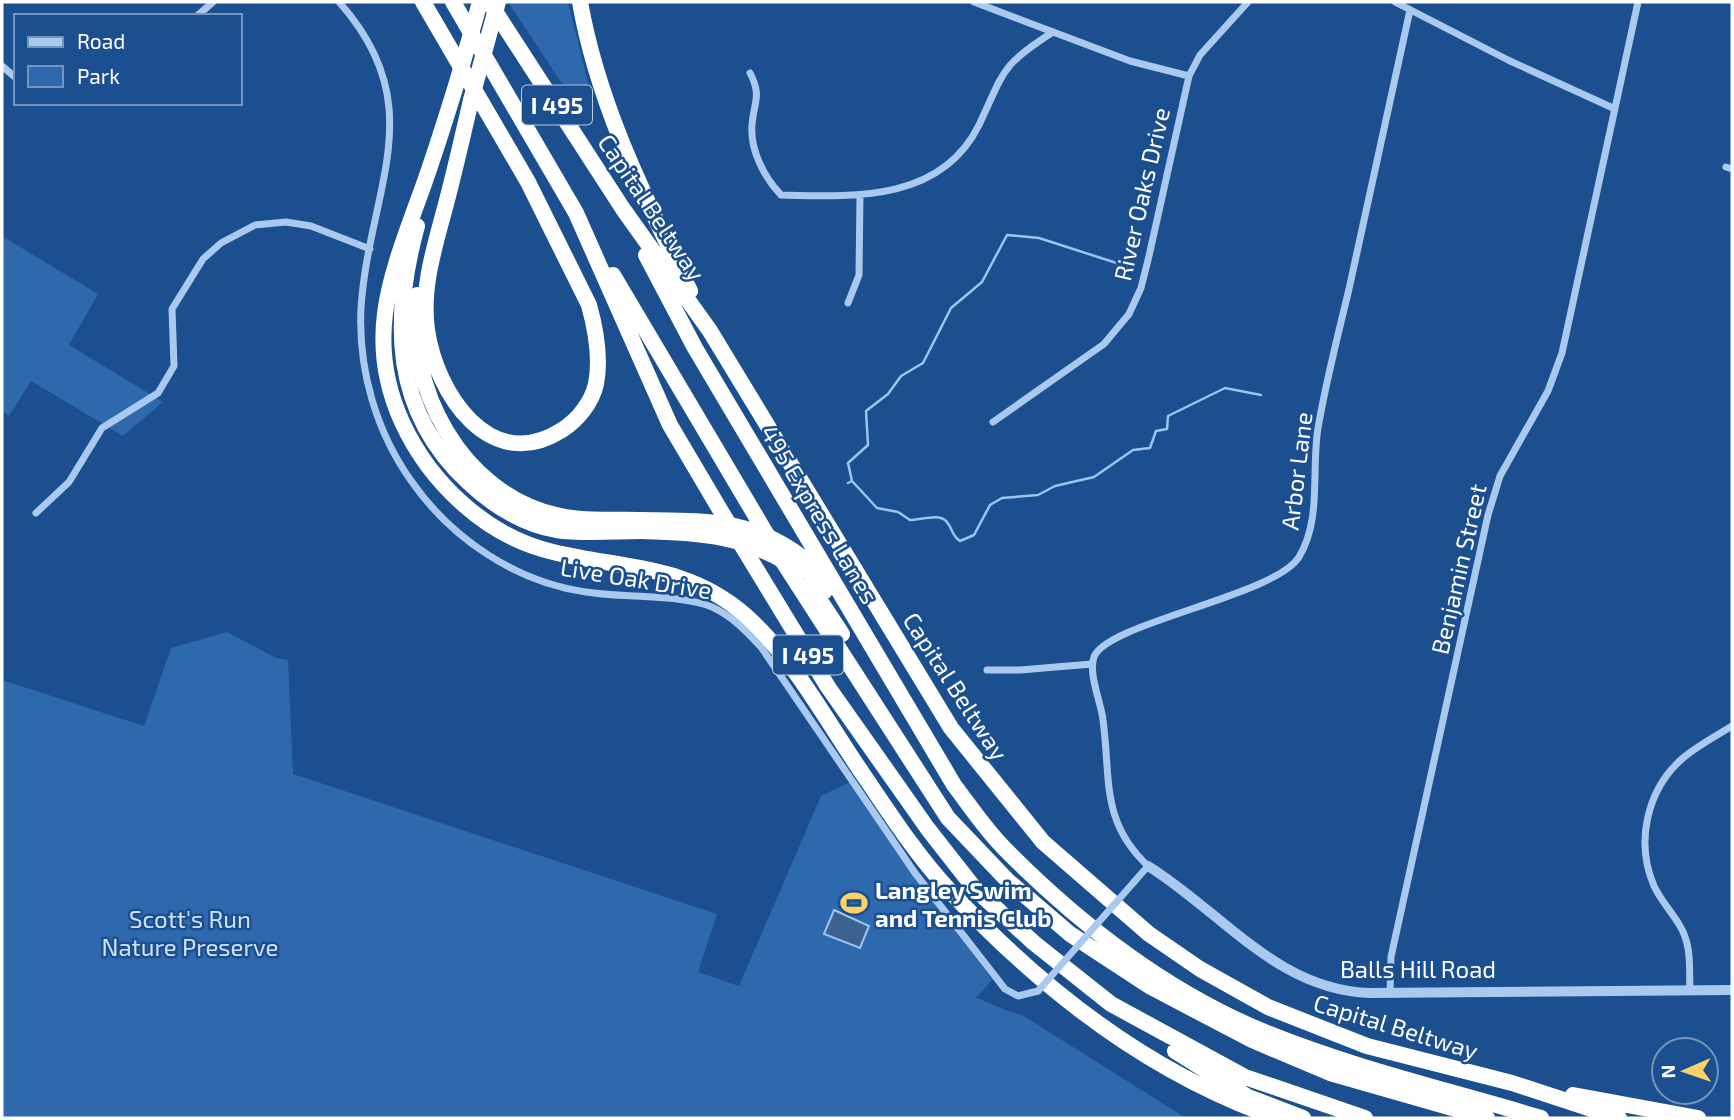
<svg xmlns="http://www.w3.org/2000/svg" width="1734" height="1120" font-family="'Exo 2',sans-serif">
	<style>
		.green { fill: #2e69ad }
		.water { fill: #3c6290; stroke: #9cc4f0; stroke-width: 2 }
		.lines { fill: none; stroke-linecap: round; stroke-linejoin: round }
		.stream { stroke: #9cc4f0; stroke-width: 2.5 }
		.minor { stroke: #a9c9ee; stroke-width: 7 }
		.tertiary { stroke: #a9c9ee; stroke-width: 10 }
		.motorway { stroke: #fff; stroke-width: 16 }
		.minor-bridge { stroke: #a9c9ee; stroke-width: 7 }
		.motorway-bridge { stroke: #fff; stroke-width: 16 }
		.labels { text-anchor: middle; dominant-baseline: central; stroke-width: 5; stroke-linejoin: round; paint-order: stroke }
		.shield { fill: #1b4f8f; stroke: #bbcadd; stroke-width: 2 }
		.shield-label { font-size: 23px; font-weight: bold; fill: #fff }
		.street-label { font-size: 24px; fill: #fff; stroke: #1b4f8f }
		.poi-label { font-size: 24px; font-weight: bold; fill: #fff; stroke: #1b4f8f; text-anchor: start }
		.park-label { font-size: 24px; fill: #cfe3fa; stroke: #1b4f8f }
	</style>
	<rect width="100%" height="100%" fill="#1b4f8f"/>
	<path class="green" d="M 511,2 L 568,2 L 592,98 L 590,110 L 567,91 L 510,5 Z
		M 2,236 L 98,294 L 69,345 L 163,402 L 123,436 L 31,381 L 9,416 L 2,411 Z
		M 227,632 L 276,658 L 288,660 L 293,774 L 717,914 L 698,972 L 739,986 L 821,796 L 850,782 L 992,980 L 976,998 C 993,1004 1005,1011 1022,1015 L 1186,1118 L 2,1118 L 2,680 L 144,726 L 171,648 Z"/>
	<path class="water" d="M 834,910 L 869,926 L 860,948 L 824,934 Z"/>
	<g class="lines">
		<path class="stream" d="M 852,481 L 848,463 L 868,445 L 866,411 L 888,394 L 901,376 L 923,363 L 951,308 L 982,282 L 1007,235 L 1039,238 L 1129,267
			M 848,483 L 852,481 L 877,508 L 898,512 L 910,520 C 920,520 939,513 946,521 C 953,528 951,535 960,541 L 974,535 L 990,505 L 1002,498 L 1038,495 L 1055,486 L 1094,477 L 1133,450 L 1150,448 L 1156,431 L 1167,429 L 1168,416 L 1225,388 L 1261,395"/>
		<path class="minor" d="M 339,2 C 433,107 369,188 361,308 C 358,369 376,432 412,482 C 452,539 516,582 586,592 C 621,598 682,594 712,607 C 732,616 746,631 761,647 L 915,873 L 1005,989 L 1018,996 L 1038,991
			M 974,2 L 1130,61 L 1189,76
			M 1395,2 L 1508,60 L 1613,108
			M 197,16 L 213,2
			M 2,66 L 16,78
			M 750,73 C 762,96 754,101 752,125 C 750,150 764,177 781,195 C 853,197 941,202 979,125 C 1005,70 1000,66 1053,32
			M 1726,167 L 1732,169
			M 848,303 L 859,275 L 860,196
			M 993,422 L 1104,344 L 1129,314 L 1141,288 L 1149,256 L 1189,76 L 1200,55 L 1248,2
			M 36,513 L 69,482 L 102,428 L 158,393 L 174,366 L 172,309 L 203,259 L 221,243 L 255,225 L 286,222 L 311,226 L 370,249
			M 987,670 L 1020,670 L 1092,664
			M 1134,882 L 1148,866 C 1100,821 1111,778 1103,720 C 1101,702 1088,674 1094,657 C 1106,623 1275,596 1299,557 C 1322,519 1311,471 1318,428 C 1326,381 1338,335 1349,289 C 1369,196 1390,103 1410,10
			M 1690,989 C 1689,968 1692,946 1680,926 C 1672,912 1661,901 1654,886 C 1635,842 1647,789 1683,758 C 1697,746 1716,736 1732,726
			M 1390,993 L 1391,957 L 1488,515 L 1500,476 L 1548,391 L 1562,353 L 1638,2"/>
		<path class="tertiary" d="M 1148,866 C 1222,912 1277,990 1370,993 L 1732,990"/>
		<path class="motorway" d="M 423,2 L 528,182 L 589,305 C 596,330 601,358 596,384 C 592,402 578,420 562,430 C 490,476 436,393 427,330 C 421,287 435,246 446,204 C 455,170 463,135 471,100
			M 453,2 L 576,213 L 670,425 L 722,513 L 828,687 L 928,829 L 975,889 L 1034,943 L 1111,1004 L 1245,1077 L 1365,1118
			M 489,2 L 623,209 L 710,331 L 951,728 L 1043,842 L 1149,934 L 1200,969 L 1268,1007 L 1367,1046 L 1512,1083 L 1619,1118
			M 580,2 C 598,105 645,197 690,291
			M 458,79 C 446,118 434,157 420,195 C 391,275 364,339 402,422 C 430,483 487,537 553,552 C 623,569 687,564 745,615 C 795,659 829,726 867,780 C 892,817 918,857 949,890 C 1040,988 1150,1074 1277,1118
			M 417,226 C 391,321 392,411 468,482 C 492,505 523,524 556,530 C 583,534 614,531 641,531
			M 646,255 L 695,348 L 954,785 C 970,806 985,829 1004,848 C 1077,922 1164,990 1262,1031 C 1352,1068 1448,1090 1541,1118
			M 613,275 L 780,557 L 948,818 L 1007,880 L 1070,934 L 1151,987 L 1252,1040 L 1330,1073 L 1487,1118
			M 417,295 C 405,387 461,493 556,515 C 583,522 614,519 642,520
			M 803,558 L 825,591
			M 810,585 L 842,634
			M 1175,1051 L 1248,1097 L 1303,1118
			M 1573,1095 L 1698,1118"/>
		<path class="minor-bridge" d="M 1038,991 L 1134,882"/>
		<path class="motorway-bridge" d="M 458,79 L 480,2
			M 471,100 L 498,2
			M 642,520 C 704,521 751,518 803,558
			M 641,531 C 703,533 749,535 801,572"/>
	</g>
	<defs>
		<symbol id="stadium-bare" viewBox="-9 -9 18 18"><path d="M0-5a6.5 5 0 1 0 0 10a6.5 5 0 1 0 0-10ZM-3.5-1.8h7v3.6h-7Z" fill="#ffd166" stroke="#1b4f8f" stroke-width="2.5" paint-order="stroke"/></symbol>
	</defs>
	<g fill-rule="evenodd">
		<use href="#stadium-bare" x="835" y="884" width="38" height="38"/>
	</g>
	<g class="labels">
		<g class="shield">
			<rect x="522" y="85.5" width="70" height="39" rx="5"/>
			<rect x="773" y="635.5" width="70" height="39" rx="5"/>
		</g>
		<g class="shield-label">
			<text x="557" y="105">I 495</text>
			<text x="808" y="655">I 495</text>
		</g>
		<g class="street-label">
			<text transform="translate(1141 194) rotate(-77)">River Oaks Drive</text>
			<text transform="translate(652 207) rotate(56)">Capital Beltway</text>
			<text transform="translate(1296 471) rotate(-83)">Arbor Lane</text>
			<text transform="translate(820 514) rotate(59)">495 Express Lanes</text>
			<text transform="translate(1458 569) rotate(-77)">Benjamin Street</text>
			<text transform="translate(636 578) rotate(9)">Live Oak Drive</text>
			<text transform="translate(956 686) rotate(57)">Capital Beltway</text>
			<text x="1418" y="968">Balls Hill Road</text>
			<text transform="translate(1396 1026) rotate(17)">Capital Beltway</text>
		</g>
		<g class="poi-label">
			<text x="875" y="889">Langley Swim<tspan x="875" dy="28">and Tennis Club</tspan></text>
		</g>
		<g class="park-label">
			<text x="190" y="918">Scott's Run<tspan x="190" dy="28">Nature Preserve</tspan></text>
		</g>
	</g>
	<rect width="1734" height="1120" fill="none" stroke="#ffffff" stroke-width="7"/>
	<rect x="14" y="14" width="228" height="91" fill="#1b4f8f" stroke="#7695bc" stroke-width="2"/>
	<rect x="28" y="37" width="35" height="10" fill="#a9c9ee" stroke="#7695bc" stroke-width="2"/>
	<text x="77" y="49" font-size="21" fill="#ffffff">Road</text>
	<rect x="28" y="66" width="35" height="21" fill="#2e69ad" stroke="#7695bc" stroke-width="2"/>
	<text x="77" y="84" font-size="21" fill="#ffffff">Park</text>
	<g transform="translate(1685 1071) rotate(268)"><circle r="33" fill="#1b4f8f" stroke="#7695bc" stroke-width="2"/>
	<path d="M0-5L12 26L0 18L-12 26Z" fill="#ffd166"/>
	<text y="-10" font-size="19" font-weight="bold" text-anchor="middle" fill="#ffffff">N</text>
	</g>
</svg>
